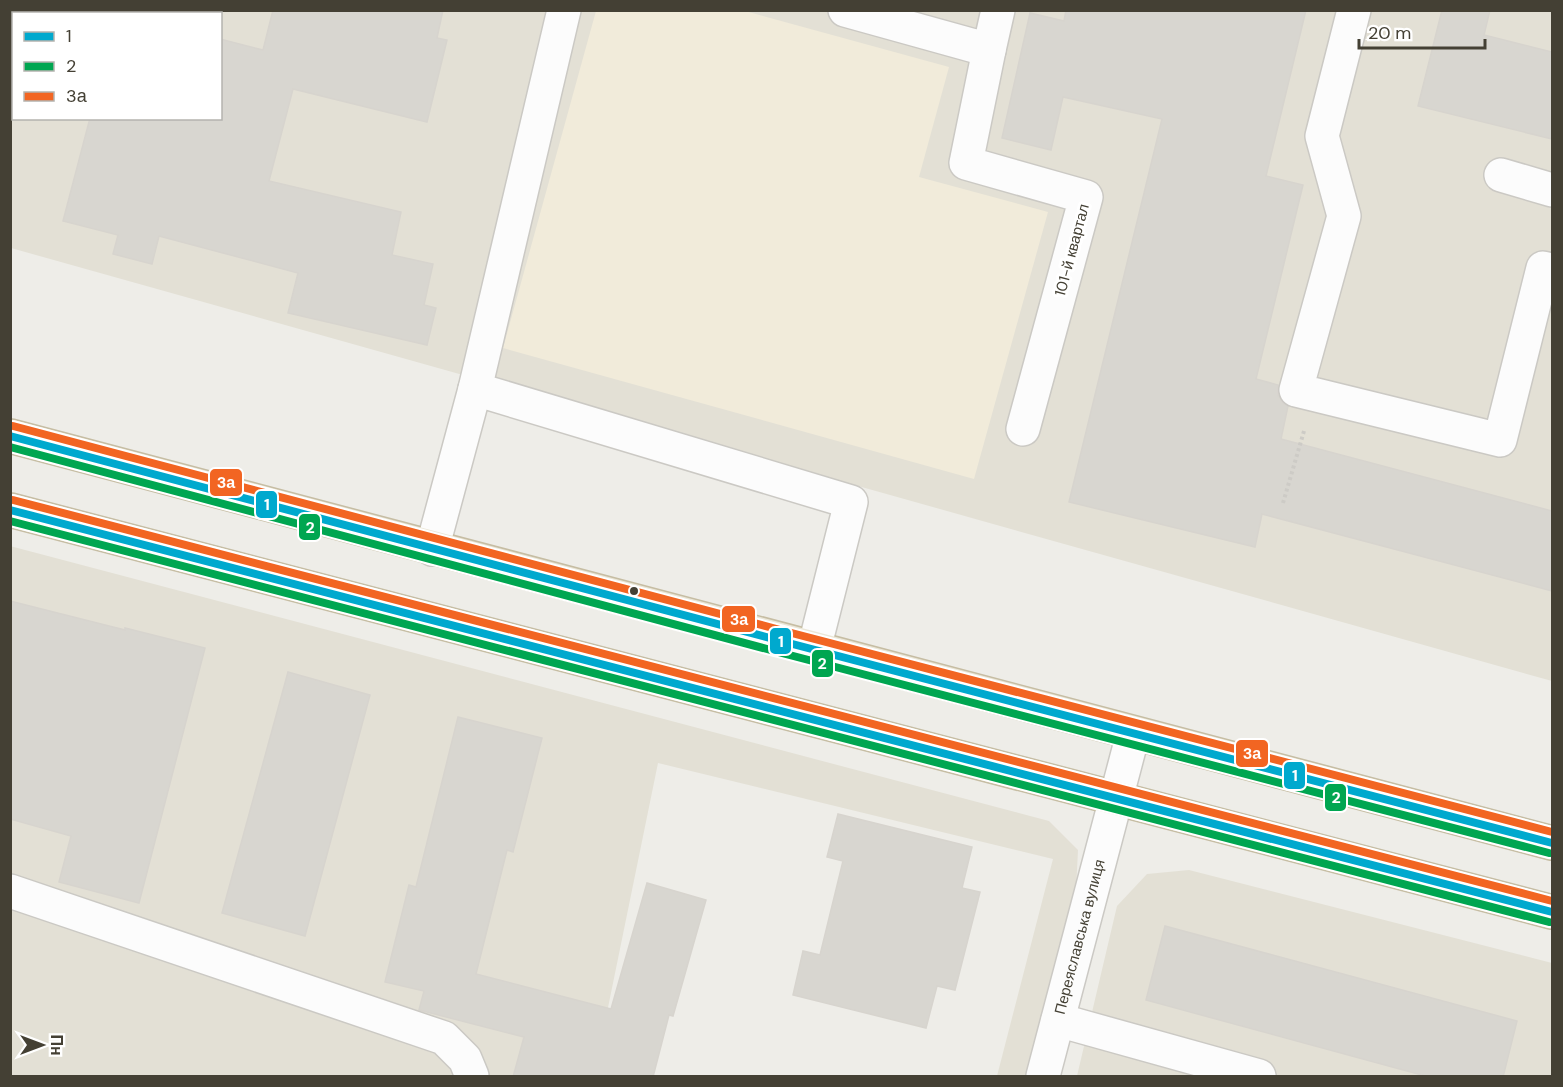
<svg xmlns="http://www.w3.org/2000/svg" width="1563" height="1087" font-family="'DM Sans',sans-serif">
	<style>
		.residential { fill: #e3e0d5; fill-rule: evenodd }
		.commercial { fill: #f1ebda }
		.building { fill: #d8d6d0; stroke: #d7d4ce; stroke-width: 1.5 }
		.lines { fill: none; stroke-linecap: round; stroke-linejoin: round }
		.minor-casing { stroke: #cbc9c4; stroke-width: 36 }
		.highway-casing { stroke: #c6bda3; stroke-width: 36 }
		.path { stroke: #cdcbc6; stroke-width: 4; stroke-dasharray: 3 3; stroke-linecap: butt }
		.minor { stroke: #fcfcfc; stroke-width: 33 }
		.highway { stroke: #ebe7d8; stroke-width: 33 }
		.bus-1-casing { stroke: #fff; stroke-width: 12 }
		.bus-2-casing { stroke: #fff; stroke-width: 12 }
		.bus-3-casing { stroke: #fff; stroke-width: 12 }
		.bus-1 { stroke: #00a9ce; stroke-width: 8 }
		.bus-2 { stroke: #00a651; stroke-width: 8 }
		.bus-3 { stroke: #f26522; stroke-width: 8 }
		.bus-dot { fill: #444034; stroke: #fff; stroke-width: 2 }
		.labels { text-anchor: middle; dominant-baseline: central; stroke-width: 6; stroke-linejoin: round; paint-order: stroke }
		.street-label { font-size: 15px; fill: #444034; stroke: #fff }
		.line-badge { stroke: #fff; stroke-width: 2 }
		.badge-label { font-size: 16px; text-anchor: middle; font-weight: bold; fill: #fff }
	</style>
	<rect width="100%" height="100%" fill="#eeede8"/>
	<path class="residential" d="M 10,11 L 1552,11 L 1552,681 L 11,248 ZM 14,14 L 220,14 L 220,118 L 14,118 Z
		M 10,546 L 1049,821 L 1078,850 L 1076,890 L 1027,1076 L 997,1076 L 1053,859 L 658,763 L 594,1076 L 11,1076 Z
		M 1189,870 L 1552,963 L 1552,1076 L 1077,1076 L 1117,906 L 1147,874 Z"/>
	<path class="commercial" d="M 596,11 L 745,11 L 949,67 L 919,177 L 1048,212 L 974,479 L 503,348 Z"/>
	<path class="building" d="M 273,10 L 443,10 L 437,38 L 447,40 L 427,122 L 293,89 L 269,181 L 401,212 L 392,255 L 433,264 L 424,305 L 436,308 L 427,345 L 288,313 L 298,273 L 159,236 L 152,264 L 113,254 L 118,235 L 63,221 L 90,118 L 220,118 L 220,39 L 263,50 Z
		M 1066,10 L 1306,10 L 1266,176 L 1303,185 L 1256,379 L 1278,385 L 1278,395 L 1283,403 L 1288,406 L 1281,439 L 1552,511 L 1552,591 L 1262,514 L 1255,547 L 1069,502 L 1162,119 L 1063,97 L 1051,150 L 1002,138 L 1030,13 L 1064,21 Z
		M 1442,10 L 1490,10 L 1484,35 L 1552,52 L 1552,139 L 1418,106 Z
		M 10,601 L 125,630 L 125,628 L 205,648 L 139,903 L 59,882 L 71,836 L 10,819 Z
		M 288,672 L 370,695 L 305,936 L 222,913 Z
		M 458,717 L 542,738 L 513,852 L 507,850 L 476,974 L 611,1009 L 647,883 L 706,900 L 673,1016 L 669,1015 L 653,1077 L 513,1077 L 524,1037 L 419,1010 L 424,991 L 385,982 L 409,885 L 416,887 Z
		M 838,814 L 972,847 L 962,888 L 980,892 L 955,990 L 937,986 L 926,1028 L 793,995 L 803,951 L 820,955 L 843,861 L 827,857 Z
		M 1165,926 L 1517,1021 L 1503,1077 L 1429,1077 L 1146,1000 Z"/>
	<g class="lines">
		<defs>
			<g id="minor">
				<path d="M 845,10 L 989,50 L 998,10"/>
				<path d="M 1354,10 L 1322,136 L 1344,216 L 1296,390 L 1500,440 L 1543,268 L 1552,270"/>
				<path d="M 989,50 L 966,163 L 1086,197 L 1023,429"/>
				<path d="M 1501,175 L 1552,190"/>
				<path d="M 475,389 L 851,502 L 814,649"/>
				<path d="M 432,549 L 475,389 L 564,10"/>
				<path d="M 10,891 L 444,1038 L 465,1059 L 472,1076"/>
				<path d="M 1058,1020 L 1259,1076"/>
				<path id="s1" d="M 1043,1076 L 1133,734"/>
			</g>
			<path id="highway" d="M 10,436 C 524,574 1038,710 1552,843
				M 10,510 L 1552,912"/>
		</defs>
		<use href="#minor" class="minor-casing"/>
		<use href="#highway" class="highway-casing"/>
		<path class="path" d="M 1283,503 L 1304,431"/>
		<use href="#minor" class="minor"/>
		<use href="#highway" class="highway"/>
		<defs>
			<path id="bus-1" d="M 10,436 L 781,641 L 1552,843
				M 10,510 L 1552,912"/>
			<path id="bus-2" d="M 10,447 L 778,652 L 1549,853
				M 10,521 L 1549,922"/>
			<path id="bus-3" d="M 13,426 L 784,631 L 1552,832
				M 13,500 L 1552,901"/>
		</defs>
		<use href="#bus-1" class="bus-1-casing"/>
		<use href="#bus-2" class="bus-2-casing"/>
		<use href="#bus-3" class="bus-3-casing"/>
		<use href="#bus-1" class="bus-1"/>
		<use href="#bus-2" class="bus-2"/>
		<use href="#bus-3" class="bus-3"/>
	</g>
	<circle class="bus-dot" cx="634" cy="591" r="5"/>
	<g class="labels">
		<g class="street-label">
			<text transform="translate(1072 250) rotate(-75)">101-й квартал</text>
			<text stroke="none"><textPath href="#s1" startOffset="144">Переяславська вулиця</textPath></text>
		</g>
	</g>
	<g class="line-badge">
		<rect x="209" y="468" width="34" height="29" rx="6" fill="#f26522"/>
		<rect x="255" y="490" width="23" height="29" rx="6" fill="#00a9ce"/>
		<rect x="298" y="513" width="23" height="28" rx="6" fill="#00a651"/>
		<rect x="721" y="605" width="35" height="28" rx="6" fill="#f26522"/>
		<rect x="769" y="627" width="23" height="28" rx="6" fill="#00a9ce"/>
		<rect x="811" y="649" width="23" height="29" rx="6" fill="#00a651"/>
		<rect x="1235" y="739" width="34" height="29" rx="6" fill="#f26522"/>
		<rect x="1283" y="761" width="23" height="29" rx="6" fill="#00a9ce"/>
		<rect x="1324" y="783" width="23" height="29" rx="6" fill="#00a651"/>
	</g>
	<g class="badge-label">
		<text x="226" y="488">3а</text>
		<text x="267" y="510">1</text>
		<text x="310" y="533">2</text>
		<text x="739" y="625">3а</text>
		<text x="781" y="647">1</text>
		<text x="822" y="669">2</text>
		<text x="1252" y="759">3а</text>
		<text x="1295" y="781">1</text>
		<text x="1336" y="803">2</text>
	</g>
	<rect width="1563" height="1087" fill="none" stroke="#444034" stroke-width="24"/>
	<rect x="12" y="12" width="210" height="108" fill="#ffffff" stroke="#b4b3ae" stroke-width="1.5"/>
	<rect x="24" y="32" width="30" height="9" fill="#00a9ce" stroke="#b4b3ae" stroke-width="1.5"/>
	<text x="66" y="42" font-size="18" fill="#444034">1</text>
	<rect x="24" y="62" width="30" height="9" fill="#00a651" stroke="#b4b3ae" stroke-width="1.5"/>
	<text x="66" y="72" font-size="18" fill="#444034">2</text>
	<rect x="24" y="92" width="30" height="9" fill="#f26522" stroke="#b4b3ae" stroke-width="1.5"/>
	<text x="66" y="102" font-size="18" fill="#444034">3а</text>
	<g transform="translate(42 1045) rotate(90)" stroke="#ffffff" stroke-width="4.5" paint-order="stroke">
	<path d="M0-4.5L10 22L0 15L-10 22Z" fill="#444034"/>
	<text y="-9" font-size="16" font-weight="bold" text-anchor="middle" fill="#444034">Пн</text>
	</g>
	<path d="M1359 39v9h126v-9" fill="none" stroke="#444034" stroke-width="3"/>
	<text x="1368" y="39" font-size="18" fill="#444034" stroke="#ffffff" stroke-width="4.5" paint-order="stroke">20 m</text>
</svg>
